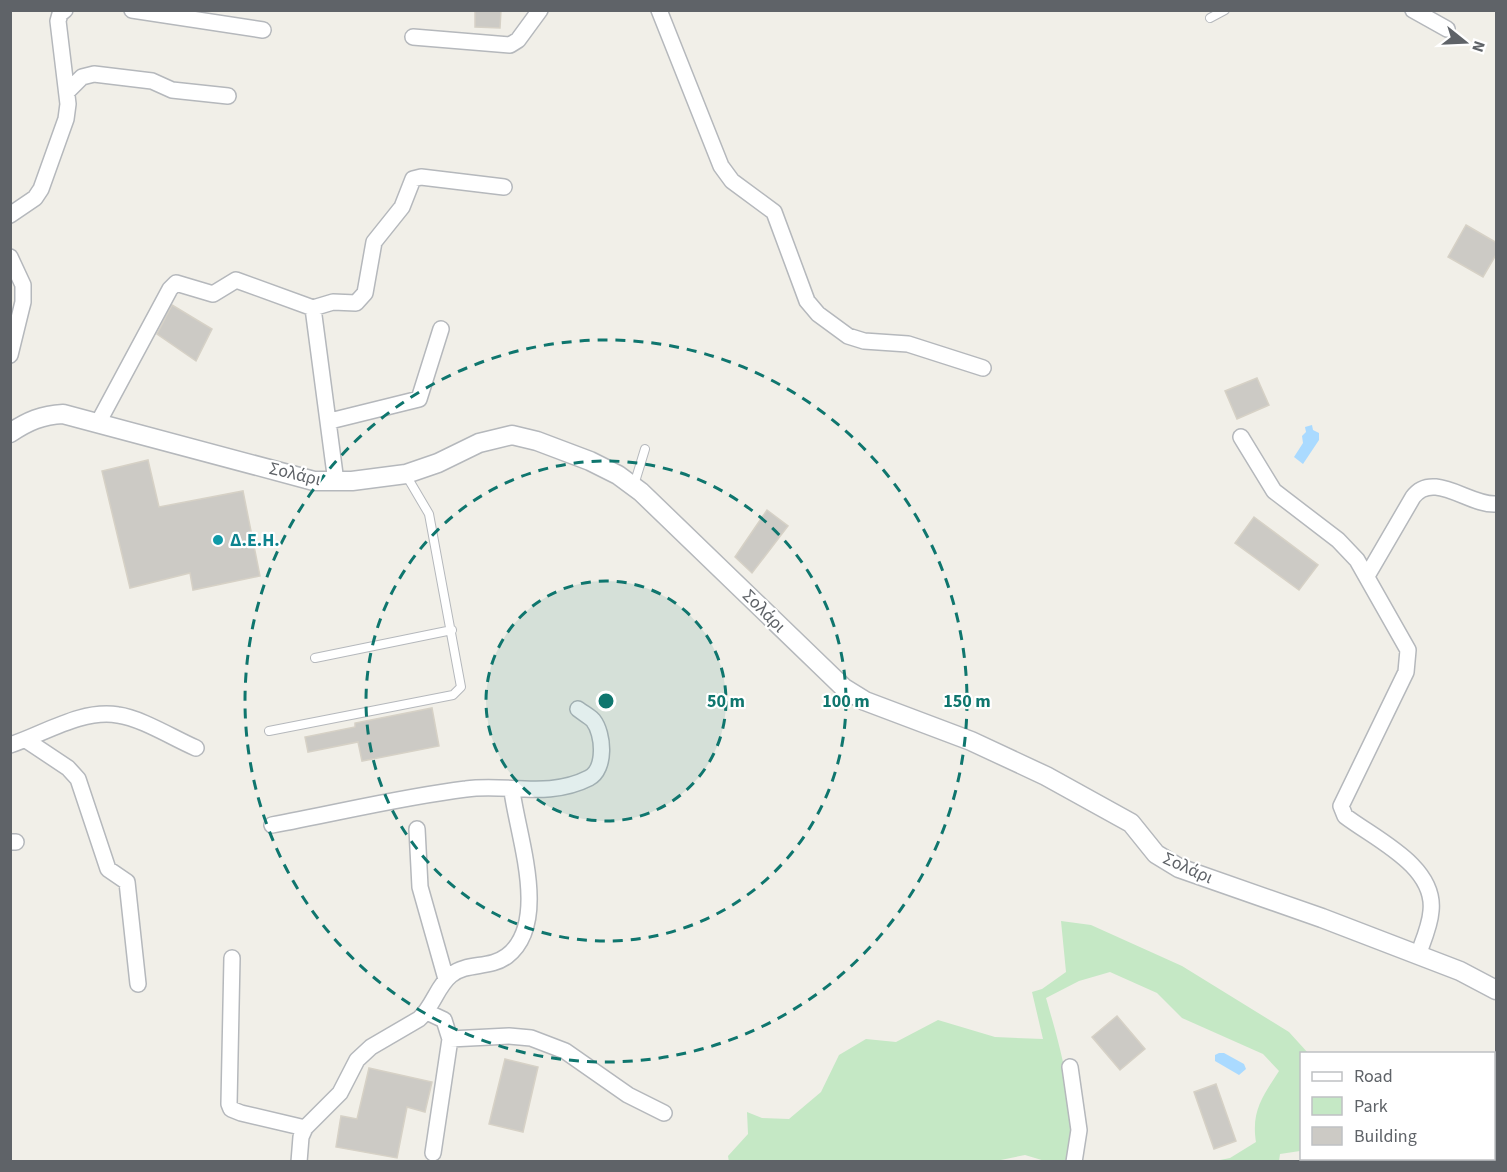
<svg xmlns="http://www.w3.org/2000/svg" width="1507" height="1172" font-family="'Source Sans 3',sans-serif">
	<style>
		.green { fill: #c5e8c5 }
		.water { fill: #aadaff }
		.building { fill: #cccac5; stroke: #d6d1c6; stroke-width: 1.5 }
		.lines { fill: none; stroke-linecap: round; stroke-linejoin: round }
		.service-casing { stroke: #b5b8bc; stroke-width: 10 }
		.minor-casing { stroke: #b5b8bc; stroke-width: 18 }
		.tertiary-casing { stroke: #b5b8bc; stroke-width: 21 }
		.service { stroke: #fff; stroke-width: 8 }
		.minor { stroke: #fff; stroke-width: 15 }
		.tertiary { stroke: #fff; stroke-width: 18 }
		.ring { fill: none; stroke: #0f766e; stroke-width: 3; stroke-dasharray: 10 8 }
		.culture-dot { fill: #0f9aa8; stroke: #fff; stroke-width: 2 }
		.labels { text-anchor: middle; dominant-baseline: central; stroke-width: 4.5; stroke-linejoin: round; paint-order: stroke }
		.street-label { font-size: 18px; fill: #5f6368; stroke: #fff }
		.culture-label { font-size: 18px; font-weight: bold; fill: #0d838f; stroke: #fff; text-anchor: start }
		.centre { fill: #0f766e; stroke: #fff; stroke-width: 3 }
		.ring-label { font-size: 18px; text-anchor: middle; font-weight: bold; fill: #0f766e; stroke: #fff; stroke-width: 4.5; stroke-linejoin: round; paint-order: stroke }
	</style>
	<rect width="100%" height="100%" fill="#f1efe8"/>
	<path class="green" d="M 1061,921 L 1091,925 L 1182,966 L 1289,1032 L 1308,1053 L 1302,1054 L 1300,1151 L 1280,1154 L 1279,1161 L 1215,1161 L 1230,1158 L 1256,1142 C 1251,1111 1263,1096 1279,1071 L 1263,1054 L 1182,1018 L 1157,993 L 1110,972 L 1079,981 L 1046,998 C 1058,1040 1083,1122 1065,1161 L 1045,1161 L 1025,1155 L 991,1162 L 729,1162 L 728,1156 L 748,1134 L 747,1112 L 762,1118 L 789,1119 L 821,1092 L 839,1055 L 866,1039 L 896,1042 L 938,1020 L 995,1037 L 1043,1039 L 1032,992 L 1042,989 L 1066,972 Z"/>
	<path class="water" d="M 1312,425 L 1313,430 L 1319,433 L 1319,440 L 1303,464 L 1294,457 L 1303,443 L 1302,436 L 1306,432 L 1305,427 Z
		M 1219,1053 L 1224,1053 L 1244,1064 L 1246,1069 L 1239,1075 L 1215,1061 L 1215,1055 Z"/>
	<path class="building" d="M 475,10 L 501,10 L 500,28 L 475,27 Z
		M 1466,225 L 1497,243 L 1497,253 L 1483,277 L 1448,257 Z
		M 172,305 L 212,329 L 196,361 L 157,334 Z
		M 1257,378 L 1269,405 L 1237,419 L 1225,391 Z
		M 148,460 L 159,507 L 243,491 L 260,576 L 193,590 L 190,573 L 130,588 L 102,471 Z
		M 767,510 L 788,526 L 752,573 L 735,557 Z
		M 1254,517 L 1318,565 L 1299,590 L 1235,543 Z
		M 432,708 L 439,746 L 362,761 L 358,742 L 308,752 L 305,737 L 355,727 L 355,723 Z
		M 1117,1016 L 1145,1049 L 1120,1070 L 1092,1037 Z
		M 505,1059 L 538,1067 L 523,1132 L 489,1124 Z
		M 369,1068 L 432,1082 L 425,1112 L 407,1107 L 397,1158 L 336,1147 L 341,1116 L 357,1119 Z
		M 1216,1084 L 1236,1141 L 1214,1149 L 1194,1092 Z"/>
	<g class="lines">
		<defs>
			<path id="service" d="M 1210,18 L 1225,10
				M 634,485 L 645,449
				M 315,658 L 452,630
				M 269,731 L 453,695 L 461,687 L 429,514 L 406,475"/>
			<path id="minor" d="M 132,10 L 263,30
				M 659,10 L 721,166 L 732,181 L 774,212 L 807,301 L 818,314 L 848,336 L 864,341 L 908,344 L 983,368
				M 1413,10 L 1447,29
				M 413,37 L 510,45 L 518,40 L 540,10
				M 68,91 L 82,77 L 94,74 L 152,81 L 172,90 L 228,96
				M 10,215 L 35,198 L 41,189 L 66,119 L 68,104 L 58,21 L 60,14 L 65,10
				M 10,257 L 23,285 L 23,302 L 10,355
				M 313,308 L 336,482
				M 330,421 L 419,399 L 441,329
				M 98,423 L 170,289 L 176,283 L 213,294 L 236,280 L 313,308 L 333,302 L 356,303 L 365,293 L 374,242 L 402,207 L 413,179 L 421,177 L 504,187
				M 1241,437 L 1274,491 L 1338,540 L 1357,560 L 1408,650 L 1406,672 L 1341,806 L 1345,816 C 1375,839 1436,866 1431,911 C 1430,926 1423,941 1418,955
				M 1367,576 L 1413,497 C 1433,470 1470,506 1496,504
				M 26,740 L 68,768 L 78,779 L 108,869 L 127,882 L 138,984
				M 10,745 C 44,734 81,709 118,715 C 141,718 173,738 196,748
				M 272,825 C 337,813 401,797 466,789 C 506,783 548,799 589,778 C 606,769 604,734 593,720 C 589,716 583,713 578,709
				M 417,829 L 420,887 L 446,979
				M 10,842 L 16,842
				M 232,958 L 229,1104 L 231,1109 L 241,1113 L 305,1128
				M 427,1012 L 444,1020 L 450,1039 L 433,1153
				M 450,1039 L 509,1036 L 531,1038 L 565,1051 L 628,1095 L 664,1113
				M 1070,1067 L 1079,1130 L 1074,1162
				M 299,1162 L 301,1137 L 305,1128 L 340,1093 L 357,1060 L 371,1047 L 419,1019 C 433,1007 437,986 451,975 C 467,962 490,969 507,956 C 550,923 518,837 512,791"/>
			<path id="tertiary" d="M 10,433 C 28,421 42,415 63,414 L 314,481 L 352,481 L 406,474 L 438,463 L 479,443 L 512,435 L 537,441 L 590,461 L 618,475 L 641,492 L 844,688 L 865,701 L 971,741 L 1046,776 L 1131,823 L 1156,854 L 1179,868 L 1322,918 L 1460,971 L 1496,990"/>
		</defs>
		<use href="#service" class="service-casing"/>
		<use href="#minor" class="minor-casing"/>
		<use href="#tertiary" class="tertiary-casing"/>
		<use href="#service" class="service"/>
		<use href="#minor" class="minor"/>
		<use href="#tertiary" class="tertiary"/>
	</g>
	<circle cx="606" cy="701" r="120" fill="#0f766e" fill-opacity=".12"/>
	<g class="ring">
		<circle cx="606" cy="701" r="120"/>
		<circle cx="606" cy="701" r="240"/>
		<circle cx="606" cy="701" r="361"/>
	</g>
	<circle class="culture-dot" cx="218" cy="540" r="6"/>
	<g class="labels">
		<g class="street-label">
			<text transform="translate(295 474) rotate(13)">Σολάρι</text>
			<text transform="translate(764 611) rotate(45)">Σολάρι</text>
			<text transform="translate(1188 868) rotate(24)">Σολάρι</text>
		</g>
		<g class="culture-label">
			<text x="230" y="540">Δ.Ε.Η.</text>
		</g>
	</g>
	<circle cx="606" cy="701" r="9" class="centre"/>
	<g class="ring-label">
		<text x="726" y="707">50 m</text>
		<text x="846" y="707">100 m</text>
		<text x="967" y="707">150 m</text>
	</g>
	<rect width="1507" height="1172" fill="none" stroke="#5f6368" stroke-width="24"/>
	<rect x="1300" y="1052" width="195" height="108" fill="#ffffff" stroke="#bfc1c3" stroke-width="1.5"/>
	<rect x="1312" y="1072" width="30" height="9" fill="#ffffff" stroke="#bfc1c3" stroke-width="1.5"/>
	<text x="1354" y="1082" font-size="18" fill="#5f6368">Road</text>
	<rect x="1312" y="1097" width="30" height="18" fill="#c5e8c5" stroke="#bfc1c3" stroke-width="1.5"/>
	<text x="1354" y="1112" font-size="18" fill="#5f6368">Park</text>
	<rect x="1312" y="1127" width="30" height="18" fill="#cccac5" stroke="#bfc1c3" stroke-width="1.5"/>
	<text x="1354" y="1142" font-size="18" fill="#5f6368">Building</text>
	<g transform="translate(1465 42) rotate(108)" stroke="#ffffff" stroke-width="4.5" paint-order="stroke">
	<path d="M0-4.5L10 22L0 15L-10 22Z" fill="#5f6368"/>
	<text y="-9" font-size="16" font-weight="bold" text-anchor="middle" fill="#5f6368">N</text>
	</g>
</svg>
